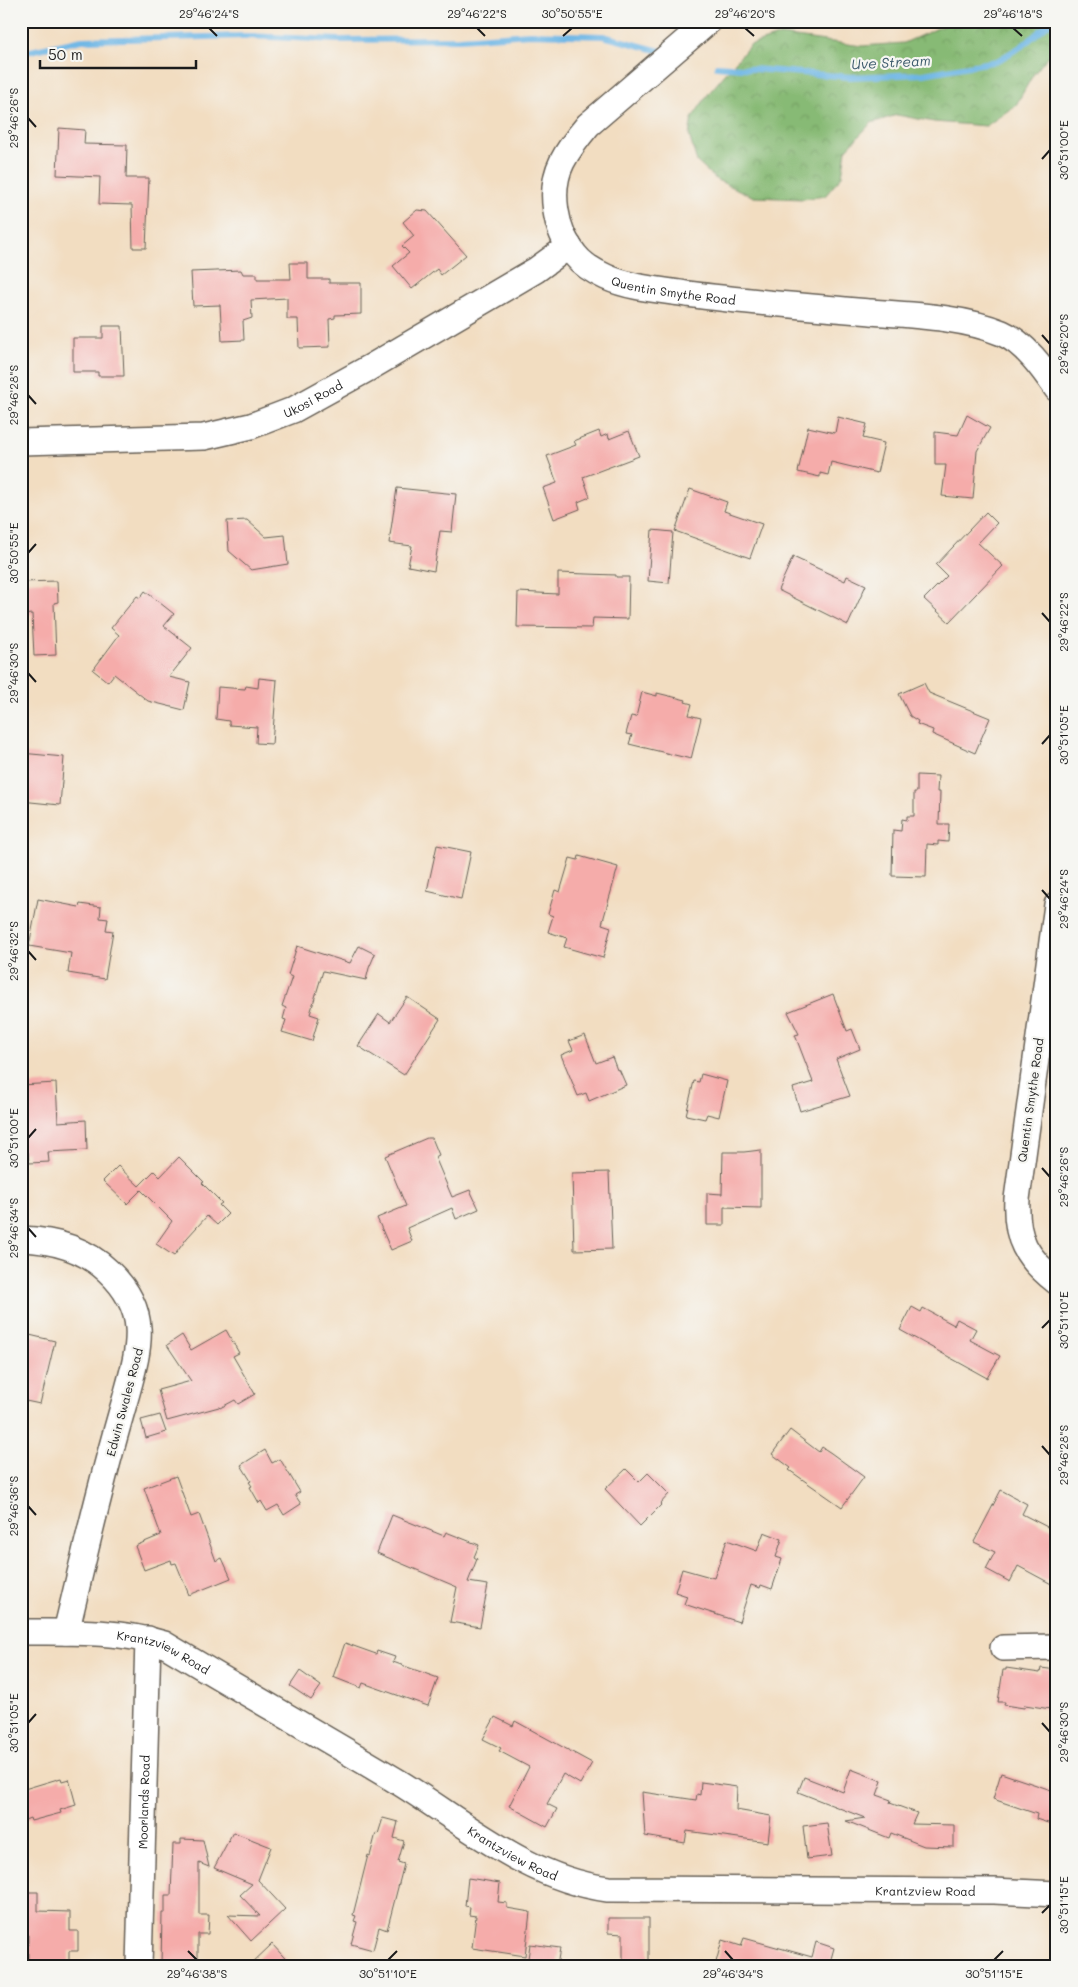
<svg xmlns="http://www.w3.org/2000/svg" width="1078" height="1987" font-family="Mali,sans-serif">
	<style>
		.forest { fill: url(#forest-crowns); stroke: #526b48 }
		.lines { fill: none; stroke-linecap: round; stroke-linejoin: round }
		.stream { stroke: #6db6e5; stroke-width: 6 }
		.building { fill: #f5acaa }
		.minor-casing { stroke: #676056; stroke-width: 28 }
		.minor { stroke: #fff; stroke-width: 25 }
		.ticks { fill: none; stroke: #1c1c1c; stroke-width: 2 }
		.labels { text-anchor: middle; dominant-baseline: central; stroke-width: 4.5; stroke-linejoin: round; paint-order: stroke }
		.street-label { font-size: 12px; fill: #1c1c1c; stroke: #f6f6f2 }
		.water-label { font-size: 14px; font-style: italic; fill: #3c5a6c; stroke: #f6f6f2 }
		.neatline { fill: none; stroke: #1c1c1c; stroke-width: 2 }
		.ticks-label { font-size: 12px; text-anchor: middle; fill: #1c1c1c }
	</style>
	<defs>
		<pattern id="forest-crowns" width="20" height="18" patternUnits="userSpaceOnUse" patternTransform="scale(1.25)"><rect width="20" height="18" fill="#87ba74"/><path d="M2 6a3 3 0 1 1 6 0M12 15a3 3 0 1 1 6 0" fill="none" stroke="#749f64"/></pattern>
	</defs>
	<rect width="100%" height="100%" fill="#f6f6f2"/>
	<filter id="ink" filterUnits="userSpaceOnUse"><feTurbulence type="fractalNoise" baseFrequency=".02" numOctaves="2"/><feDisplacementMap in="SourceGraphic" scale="10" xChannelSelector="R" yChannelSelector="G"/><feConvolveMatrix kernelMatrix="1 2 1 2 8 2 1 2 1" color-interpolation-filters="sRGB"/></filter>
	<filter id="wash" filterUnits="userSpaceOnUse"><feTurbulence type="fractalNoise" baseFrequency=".0096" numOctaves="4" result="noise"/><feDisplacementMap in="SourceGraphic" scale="20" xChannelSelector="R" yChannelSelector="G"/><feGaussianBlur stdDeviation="1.12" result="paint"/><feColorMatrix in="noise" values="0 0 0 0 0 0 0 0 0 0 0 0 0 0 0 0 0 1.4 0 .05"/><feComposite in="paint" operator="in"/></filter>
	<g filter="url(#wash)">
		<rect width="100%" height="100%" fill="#f2ddc1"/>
		<path class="forest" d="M 954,21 L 1057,21 L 1057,45 L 1033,75 L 1016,105 L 986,126 L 934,122 L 897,115 L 871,123 L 846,150 L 842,176 L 825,196 L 803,199 L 754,197 L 717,180 L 697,162 L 689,135 L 692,118 L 709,93 L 750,45 L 781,35 L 862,46 L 904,43 Z"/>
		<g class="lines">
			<path class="stream" d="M 21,53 L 82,40 L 247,36 L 338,40 L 460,39 L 530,34 L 603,36 L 664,52
				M 717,66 L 850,77 L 924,74 L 997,61 L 1022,46 L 1052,21"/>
		</g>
		<g id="blocks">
			<path class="building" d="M 59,128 L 85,130 L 84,144 L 127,145 L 126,178 L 149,178 L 146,248 L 133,248 L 132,205 L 99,204 L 100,177 L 57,175 Z
				M 417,210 L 427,211 L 466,255 L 441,275 L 437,269 L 412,289 L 393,266 L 409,253 L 402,246 L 414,236 L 403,222 Z
				M 290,263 L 308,263 L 308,279 L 329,279 L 329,283 L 361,283 L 361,314 L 335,315 L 335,318 L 329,319 L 330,347 L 299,348 L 298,319 L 287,319 L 287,298 L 251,300 L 252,318 L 243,321 L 244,340 L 222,341 L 220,305 L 193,306 L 191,272 L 241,270 L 243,274 L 257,274 L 257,279 L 291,279 Z
				M 103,326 L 122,326 L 124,376 L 98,376 L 98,372 L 73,372 L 73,338 L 103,338 Z
				M 967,415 L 990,428 L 977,451 L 973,499 L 942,496 L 946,465 L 935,465 L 935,432 L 958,435 Z
				M 838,417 L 867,424 L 863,438 L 884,443 L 877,473 L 831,462 L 828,475 L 820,473 L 820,477 L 798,472 L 808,427 L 835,433 Z
				M 599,431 L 601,437 L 608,434 L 609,439 L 629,431 L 639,456 L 583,477 L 590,497 L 578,502 L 580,509 L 554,519 L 543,488 L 557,483 L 547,456 L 576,445 L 574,441 Z
				M 397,488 L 456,494 L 452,532 L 440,531 L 434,571 L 408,566 L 412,546 L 389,543 Z
				M 690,489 L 727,502 L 724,511 L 762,524 L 750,558 L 675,531 Z
				M 986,512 L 997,523 L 978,543 L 1003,566 L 949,622 L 924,599 L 947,576 L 936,565 Z
				M 247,520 L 266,537 L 285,535 L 288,564 L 251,570 L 229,551 L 227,521 Z
				M 652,530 L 673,532 L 669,583 L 648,581 Z
				M 793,557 L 845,581 L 847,576 L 866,585 L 848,625 L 778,590 Z
				M 558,573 L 616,575 L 616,577 L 629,577 L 628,619 L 593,618 L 592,628 L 517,627 L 518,592 L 558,594 Z
				M 57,581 L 58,602 L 54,603 L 56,655 L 34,656 L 32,614 L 21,615 L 21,582 Z
				M 145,591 L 174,614 L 164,626 L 192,648 L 169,677 L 190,682 L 184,710 L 148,701 L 114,674 L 108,682 L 93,670 L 119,635 L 111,628 L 137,596 L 140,598 Z
				M 259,678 L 277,680 L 272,744 L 256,743 L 257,727 L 229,725 L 229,721 L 216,719 L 218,687 L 245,689 L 246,686 L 258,688 Z
				M 924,683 L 929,693 L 990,718 L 975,753 L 932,734 L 933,730 L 917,724 L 918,721 L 910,716 L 899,694 Z
				M 642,692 L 657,696 L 657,693 L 686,700 L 685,702 L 692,704 L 689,715 L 701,718 L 691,759 L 629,744 L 632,735 L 626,734 L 631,716 L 636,717 Z
				M 21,753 L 64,757 L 60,805 L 21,801 Z
				M 917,775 L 938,776 L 937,792 L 940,792 L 939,824 L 949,824 L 948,842 L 938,841 L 938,845 L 927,844 L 926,877 L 892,876 L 893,830 L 901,831 L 902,819 L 907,820 L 907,816 L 914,816 L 914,792 L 917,792 Z
				M 437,845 L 471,852 L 461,899 L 427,891 Z
				M 579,856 L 618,867 L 602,924 L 611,927 L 603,958 L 564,947 L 567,938 L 548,932 L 553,916 L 548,914 L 555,890 L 560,892 L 570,858 L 578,860 Z
				M 38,899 L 79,907 L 80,904 L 101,907 L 100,918 L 108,919 L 106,930 L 113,931 L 105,979 L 68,973 L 71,953 L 29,946 Z
				M 297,946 L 350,963 L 359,946 L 375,954 L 369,968 L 366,980 L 323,971 L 310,1014 L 319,1017 L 312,1041 L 282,1032 L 286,1020 L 283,1019 L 286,1008 L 282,1006 L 292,977 L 288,975 Z
				M 833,994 L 847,1031 L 852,1029 L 860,1049 L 836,1059 L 850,1096 L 800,1111 L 793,1088 L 813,1082 L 795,1035 L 799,1034 L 788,1012 Z
				M 407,997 L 440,1019 L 404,1075 L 358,1046 L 379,1014 L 390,1022 Z
				M 585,1035 L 596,1063 L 612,1057 L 617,1070 L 619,1069 L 626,1085 L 589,1101 L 586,1093 L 578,1096 L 561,1055 L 573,1050 L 569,1041 Z
				M 701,1074 L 727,1081 L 719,1117 L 707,1114 L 705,1119 L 686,1115 L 694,1081 L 699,1082 Z
				M 56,1083 L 58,1122 L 86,1120 L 87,1150 L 48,1152 L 49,1162 L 29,1163 L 28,1152 L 21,1153 L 21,1085 Z
				M 427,1138 L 432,1138 L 439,1155 L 435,1157 L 452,1197 L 470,1190 L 479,1209 L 456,1219 L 452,1208 L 407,1228 L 412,1241 L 391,1250 L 377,1218 L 406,1206 L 385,1156 Z
				M 761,1150 L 761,1208 L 724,1207 L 724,1225 L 707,1225 L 707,1193 L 722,1194 L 723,1152 L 744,1152 Z
				M 179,1157 L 204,1182 L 202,1183 L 222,1203 L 219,1205 L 228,1214 L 217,1225 L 207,1216 L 187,1238 L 174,1256 L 156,1244 L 172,1221 L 141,1190 L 127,1204 L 103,1181 L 118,1166 L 139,1186 L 154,1171 L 160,1177 Z
				M 609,1172 L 612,1249 L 574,1250 L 572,1173 Z
				M 912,1307 L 921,1312 L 923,1308 L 954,1325 L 957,1319 L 976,1329 L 970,1340 L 1000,1356 L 987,1378 L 900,1330 Z
				M 226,1330 L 239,1353 L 233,1356 L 255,1394 L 238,1404 L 235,1400 L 220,1408 L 219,1407 L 167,1421 L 158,1390 L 191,1381 L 167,1345 L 182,1335 L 191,1350 Z
				M 21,1333 L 55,1341 L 40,1404 L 21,1400 Z
				M 160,1415 L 166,1432 L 146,1438 L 141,1420 Z
				M 790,1430 L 819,1452 L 822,1447 L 831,1453 L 864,1477 L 842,1507 L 789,1470 L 791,1468 L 772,1454 Z
				M 265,1450 L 272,1463 L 280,1459 L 300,1492 L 295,1495 L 301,1504 L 284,1515 L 278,1505 L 267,1511 L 261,1501 L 259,1503 L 250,1487 L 252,1486 L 249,1482 L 251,1481 L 241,1465 Z
				M 626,1469 L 639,1482 L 648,1473 L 669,1494 L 660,1504 L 661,1505 L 640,1526 L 605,1489 Z
				M 176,1476 L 191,1517 L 199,1514 L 216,1561 L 222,1558 L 231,1578 L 189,1595 L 176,1563 L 172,1564 L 171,1560 L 144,1570 L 135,1546 L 161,1535 L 144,1488 Z
				M 1001,1490 L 1027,1504 L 1022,1514 L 1057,1532 L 1057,1587 L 1018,1566 L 1010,1582 L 986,1569 L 995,1552 L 974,1542 Z
				M 392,1515 L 444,1536 L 446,1532 L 479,1545 L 474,1557 L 477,1559 L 468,1582 L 488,1585 L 480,1627 L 450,1622 L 457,1587 L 377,1553 Z
				M 764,1532 L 782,1539 L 776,1557 L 782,1559 L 772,1589 L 761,1585 L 760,1588 L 751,1585 L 739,1622 L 684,1604 L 687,1596 L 675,1592 L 682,1569 L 714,1578 L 727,1540 L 757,1551 Z
				M 345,1643 L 376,1654 L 377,1651 L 395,1657 L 393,1662 L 438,1678 L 428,1706 L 363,1683 L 361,1688 L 333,1677 Z
				M 1006,1668 L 1040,1673 L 1041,1668 L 1057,1670 L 1057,1710 L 1025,1705 L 1024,1708 L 1004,1705 L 1005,1702 L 998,1702 L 1003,1670 L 1006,1670 Z
				M 300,1671 L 321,1686 L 311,1700 L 290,1686 Z
				M 495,1717 L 513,1726 L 515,1721 L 592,1763 L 580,1784 L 563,1774 L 547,1804 L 557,1809 L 547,1827 L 509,1806 L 529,1767 L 499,1751 L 501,1748 L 483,1739 Z
				M 851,1769 L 882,1781 L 877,1795 L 891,1800 L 890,1803 L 917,1813 L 912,1824 L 954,1825 L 954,1847 L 924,1846 L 891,1833 L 889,1838 L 846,1821 L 865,1818 L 798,1792 L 804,1777 L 843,1792 Z
				M 1001,1773 L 1057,1792 L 1057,1826 L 1036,1819 L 1037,1814 L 993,1799 Z
				M 61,1778 L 62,1781 L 69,1779 L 76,1805 L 60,1810 L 61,1813 L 31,1821 L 30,1818 L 25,1820 L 21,1806 L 21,1790 Z
				M 701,1782 L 737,1787 L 736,1810 L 771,1816 L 768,1842 L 687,1831 L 685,1843 L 645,1836 L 642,1792 L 696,1800 L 697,1794 L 700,1795 Z
				M 383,1818 L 398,1822 L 394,1838 L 404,1841 L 398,1862 L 404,1864 L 387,1930 L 379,1927 L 373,1950 L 351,1944 L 357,1922 L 354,1921 L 356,1916 L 353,1915 L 368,1855 L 370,1856 L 376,1833 L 378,1834 Z
				M 827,1823 L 832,1856 L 807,1859 L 803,1826 Z
				M 233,1832 L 271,1847 L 258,1880 L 285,1909 L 251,1941 L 228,1915 L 260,1916 L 240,1895 L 252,1884 L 214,1868 Z
				M 181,1839 L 203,1840 L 209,1867 L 199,1863 L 199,1915 L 209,1915 L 208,1934 L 198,1934 L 198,1966 L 161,1966 L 162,1913 L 165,1913 L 165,1895 L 171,1895 L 173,1844 L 181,1844 Z
				M 468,1878 L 500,1883 L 498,1902 L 507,1903 L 507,1908 L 530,1912 L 525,1956 L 472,1948 L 476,1916 L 469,1915 L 470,1907 L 465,1906 Z
				M 21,1892 L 38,1892 L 38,1911 L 70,1912 L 70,1931 L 78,1931 L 78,1951 L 69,1951 L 69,1966 L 28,1966 L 28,1935 L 21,1934 Z
				M 608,1918 L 649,1918 L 649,1962 L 623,1962 L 623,1934 L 608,1933 Z
				M 744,1938 L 812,1957 L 816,1942 L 834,1948 L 829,1966 L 715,1966 L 722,1940 L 741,1946 Z
				M 272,1944 L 292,1966 L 249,1966 Z
				M 530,1944 L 560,1948 L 557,1966 L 527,1966 Z"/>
		</g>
	</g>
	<g filter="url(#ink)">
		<use href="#blocks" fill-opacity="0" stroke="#676056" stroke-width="1"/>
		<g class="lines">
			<defs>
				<g id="minor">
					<path id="s1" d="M 709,21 L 588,125 C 578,137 569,148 562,162 C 548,190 555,231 575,255 C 582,264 595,272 606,277 C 630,288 661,290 687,294 C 748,302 810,307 871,312 C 912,315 964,317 1002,333 C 1025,343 1043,369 1057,389"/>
					<path id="s2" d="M 21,442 L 204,437 L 251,426 L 293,410 L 369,368 L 536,270 L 569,246"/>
					<path d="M 1057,905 L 1017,1199 C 1015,1239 1026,1258 1057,1282"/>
					<path d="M 21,1239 C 54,1240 84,1248 108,1271 C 152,1312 139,1349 125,1400 C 117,1428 109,1456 102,1484 C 89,1533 78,1583 66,1632"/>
					<path id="s3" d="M 21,1632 C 69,1632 118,1630 164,1644 C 242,1691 322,1736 400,1783 C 466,1824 529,1879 608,1889 L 994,1891 L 1057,1894"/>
					<path d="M 1003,1648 L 1057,1647"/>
					<path id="s4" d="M 139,1966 L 148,1639"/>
				</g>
			</defs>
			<use href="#minor" class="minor-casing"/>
			<use href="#minor" class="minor"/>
		</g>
	</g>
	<path class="ticks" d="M 209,28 L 217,36M 477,28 L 485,36M 745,28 L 754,36M 1013,28 L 1022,36M 563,36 L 572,28M 28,118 L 36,127M 1042,159 L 1050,150M 1042,335 L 1050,344M 28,395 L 36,404M 28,553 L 36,544M 1042,613 L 1050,622M 28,673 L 36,682M 1042,744 L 1050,735M 1042,890 L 1050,899M 28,951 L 36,960M 28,1138 L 36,1129M 1042,1168 L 1050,1177M 28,1228 L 36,1237M 1042,1328 L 1050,1320M 1042,1446 L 1050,1455M 28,1506 L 36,1515M 28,1723 L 36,1714M 1042,1723 L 1050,1732M 1042,1913 L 1050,1905M 188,1951 L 197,1960M 725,1951 L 733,1960M 388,1960 L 397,1951M 994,1960 L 1003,1951"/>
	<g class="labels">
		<g class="street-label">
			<text stroke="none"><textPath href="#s1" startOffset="411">Quentin Smythe Road</textPath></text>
			<text stroke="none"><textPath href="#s2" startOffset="299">Ukosi Road</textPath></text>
			<text transform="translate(1030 1100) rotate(-82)">Quentin Smythe Road</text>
			<text transform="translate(124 1402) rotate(-75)">Edwin Swales Road</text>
			<text stroke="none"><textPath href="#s3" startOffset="146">Krantzview Road</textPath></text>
			<text stroke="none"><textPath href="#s4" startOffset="164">Moorlands Road</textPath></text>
			<text stroke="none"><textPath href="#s3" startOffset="551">Krantzview Road</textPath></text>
			<text stroke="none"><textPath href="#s3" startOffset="971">Krantzview Road</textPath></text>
		</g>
		<g class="water-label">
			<text transform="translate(891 62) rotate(-3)">Uve Stream</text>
		</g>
	</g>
	<rect width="1078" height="1987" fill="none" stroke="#f6f6f2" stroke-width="55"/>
	<path d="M40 60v8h156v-8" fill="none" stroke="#1c1c1c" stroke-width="2.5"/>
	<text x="48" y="60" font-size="15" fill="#1c1c1c" stroke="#f6f6f2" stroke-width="4" paint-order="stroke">50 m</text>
	<rect x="28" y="28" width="1022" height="1932" class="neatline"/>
	<g class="ticks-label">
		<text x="209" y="18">29°46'24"S</text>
		<text x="477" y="18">29°46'22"S</text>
		<text x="572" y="18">30°50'55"E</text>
		<text x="745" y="18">29°46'20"S</text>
		<text x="1013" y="18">29°46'18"S</text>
		<text transform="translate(14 118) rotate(-90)" y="4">29°46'26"S</text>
		<text transform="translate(1064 150) rotate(-90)" y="4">30°51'00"E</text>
		<text transform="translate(1064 344) rotate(-90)" y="4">29°46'20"S</text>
		<text transform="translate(14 395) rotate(-90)" y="4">29°46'28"S</text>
		<text transform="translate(14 553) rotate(-90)" y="4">30°50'55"E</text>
		<text transform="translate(1064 622) rotate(-90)" y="4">29°46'22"S</text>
		<text transform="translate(14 673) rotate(-90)" y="4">29°46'30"S</text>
		<text transform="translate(1064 735) rotate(-90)" y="4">30°51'05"E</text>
		<text transform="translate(1064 899) rotate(-90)" y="4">29°46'24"S</text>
		<text transform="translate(14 951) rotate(-90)" y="4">29°46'32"S</text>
		<text transform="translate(14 1138) rotate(-90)" y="4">30°51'00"E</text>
		<text transform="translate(1064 1177) rotate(-90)" y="4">29°46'26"S</text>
		<text transform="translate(14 1228) rotate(-90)" y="4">29°46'34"S</text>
		<text transform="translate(1064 1320) rotate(-90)" y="4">30°51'10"E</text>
		<text transform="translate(1064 1455) rotate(-90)" y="4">29°46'28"S</text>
		<text transform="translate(14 1506) rotate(-90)" y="4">29°46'36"S</text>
		<text transform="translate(14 1723) rotate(-90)" y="4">30°51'05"E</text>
		<text transform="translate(1064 1732) rotate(-90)" y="4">29°46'30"S</text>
		<text transform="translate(1064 1905) rotate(-90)" y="4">30°51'15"E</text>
		<text x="197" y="1978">29°46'38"S</text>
		<text x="388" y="1978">30°51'10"E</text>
		<text x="733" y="1978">29°46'34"S</text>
		<text x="994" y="1978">30°51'15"E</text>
	</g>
</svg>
